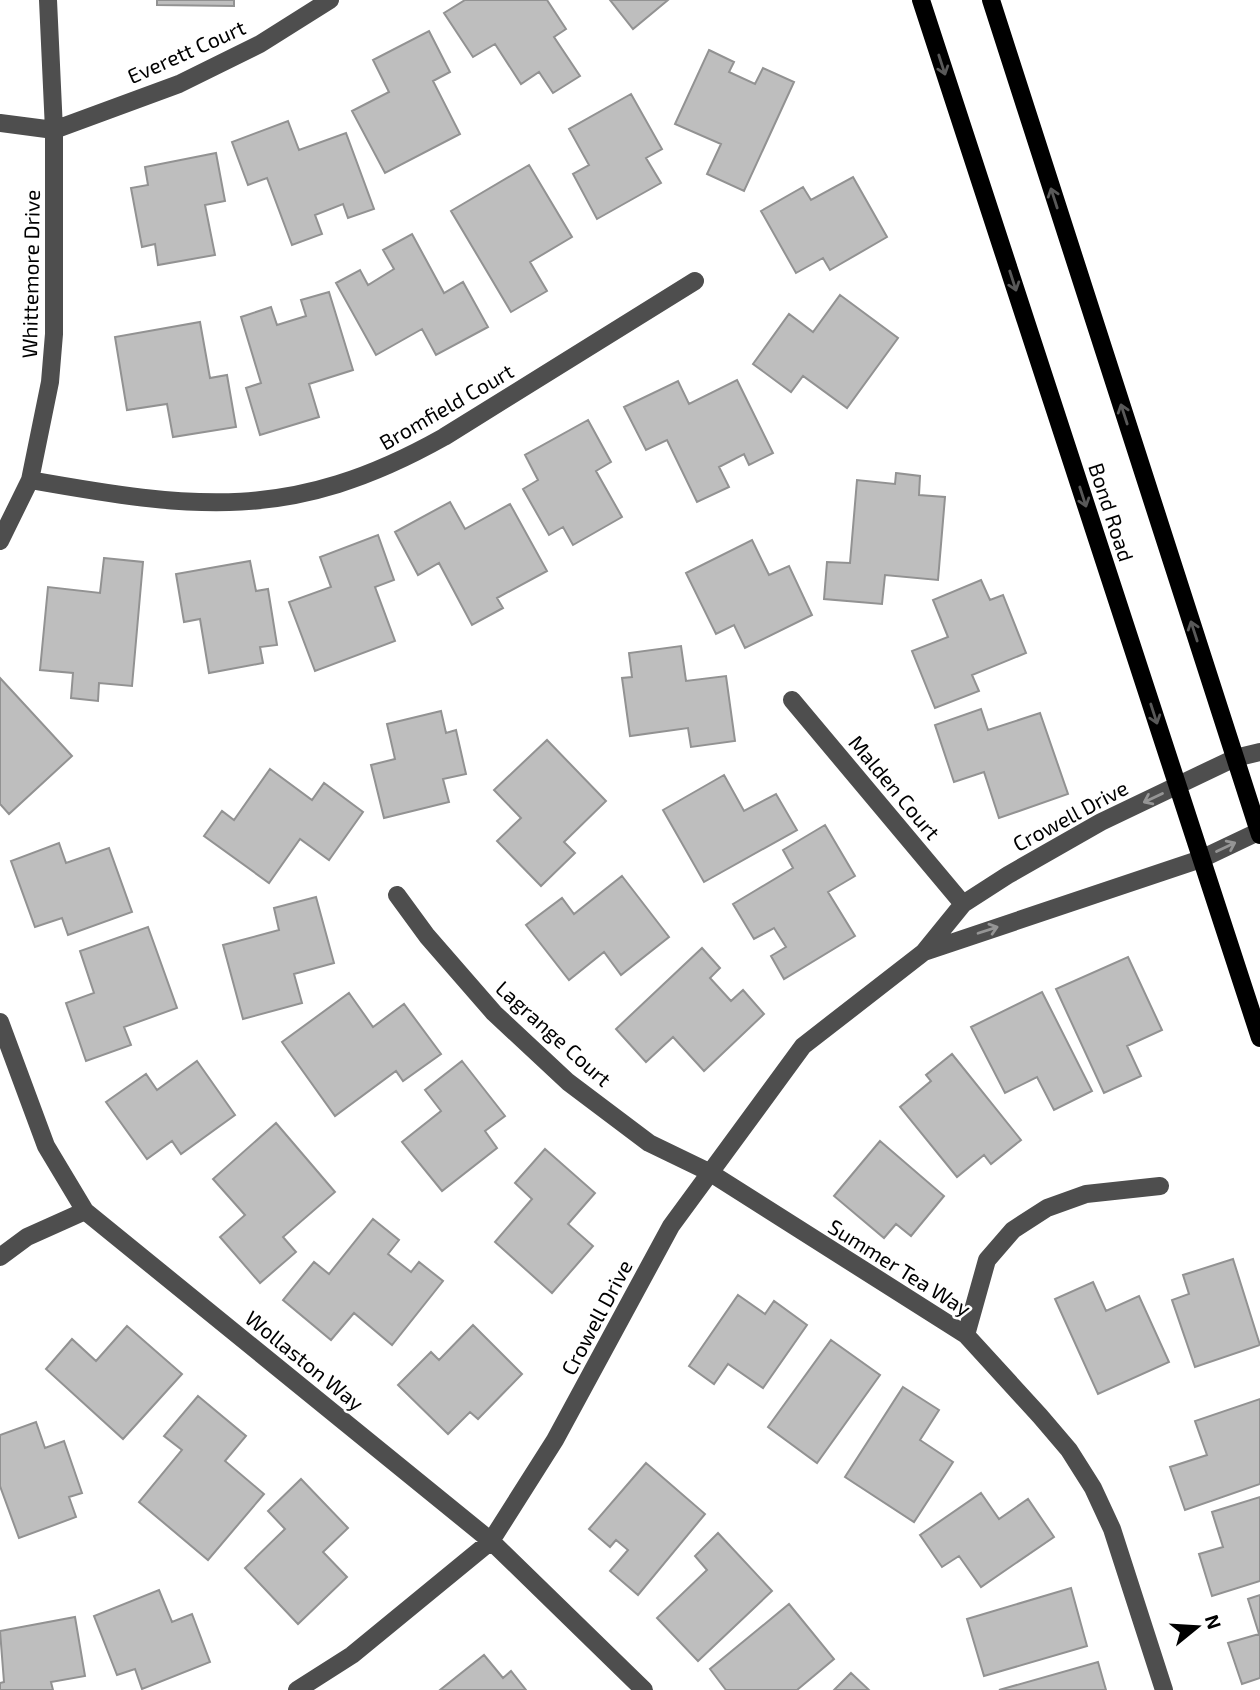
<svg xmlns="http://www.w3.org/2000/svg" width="1260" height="1690" font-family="'Exo 2',sans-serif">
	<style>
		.building { fill: #bebebe; stroke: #929292; stroke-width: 2 }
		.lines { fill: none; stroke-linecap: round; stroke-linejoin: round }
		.minor { stroke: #4e4e4e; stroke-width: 18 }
		.major { stroke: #000; stroke-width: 18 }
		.oneway { stroke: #595959 }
		.oneway2 { stroke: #959595 }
		.labels { text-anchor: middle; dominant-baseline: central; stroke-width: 5; stroke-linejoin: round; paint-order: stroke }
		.street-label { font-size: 21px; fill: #000; stroke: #fff }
	</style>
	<rect width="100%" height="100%" fill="#fff"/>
	<path class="building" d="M 157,0 L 234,0 L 234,6 L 157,5 Z
		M 465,0 L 547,0 L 566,29 L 554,37 L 580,76 L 553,93 L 539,72 L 521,84 L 495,44 L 473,57 L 444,13 Z
		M 610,0 L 668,0 L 633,29 Z
		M 429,31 L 450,72 L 433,81 L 460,134 L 385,173 L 352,111 L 389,92 L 373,60 Z
		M 709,50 L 734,62 L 729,72 L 755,84 L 763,68 L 794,82 L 744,191 L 707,174 L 721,144 L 675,124 Z
		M 631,94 L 662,149 L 646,158 L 661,183 L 597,219 L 573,174 L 589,165 L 569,129 Z
		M 288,121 L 299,150 L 346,133 L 374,209 L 348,218 L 343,204 L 315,215 L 322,234 L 292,245 L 267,178 L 248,185 L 232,142 Z
		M 216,153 L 225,201 L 205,205 L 215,255 L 158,265 L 155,244 L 142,247 L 131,188 L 148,185 L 145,167 Z
		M 529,165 L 572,237 L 530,262 L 547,291 L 511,312 L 451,211 Z
		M 853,177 L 887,237 L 830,270 L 823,258 L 796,273 L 761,211 L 803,187 L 811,200 Z
		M 412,234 L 444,293 L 463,282 L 488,327 L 436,355 L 422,329 L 376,355 L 336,283 L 360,270 L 368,285 L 394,269 L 383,250 Z
		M 329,292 L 353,370 L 309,384 L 319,417 L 260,435 L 246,388 L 261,383 L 241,317 L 271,307 L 277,325 L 306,316 L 301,300 Z
		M 840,295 L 898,338 L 847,408 L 803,376 L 791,392 L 753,364 L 789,314 L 813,332 Z
		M 200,322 L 210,378 L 227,375 L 236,427 L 173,437 L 167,404 L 127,410 L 115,337 Z
		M 737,380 L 773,453 L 749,465 L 744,454 L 719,467 L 729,487 L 697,502 L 667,440 L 646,450 L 624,407 L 678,381 L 689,404 Z
		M 588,420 L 611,462 L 596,471 L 622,517 L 573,545 L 563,527 L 549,535 L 523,489 L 538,480 L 525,455 Z
		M 896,473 L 920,476 L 919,495 L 945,497 L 938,580 L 885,575 L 882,604 L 824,599 L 827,562 L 850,563 L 857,480 L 895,484 Z
		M 450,502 L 465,529 L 510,504 L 547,571 L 497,598 L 503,608 L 472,625 L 439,563 L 418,575 L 395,532 Z
		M 378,535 L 394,580 L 375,587 L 395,641 L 315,671 L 289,602 L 331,587 L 320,557 Z
		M 752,540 L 769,575 L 789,566 L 812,615 L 745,648 L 734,625 L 716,634 L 686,573 Z
		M 104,558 L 143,562 L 132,686 L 99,683 L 98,701 L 71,698 L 73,673 L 40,670 L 48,587 L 100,593 Z
		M 250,561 L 256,591 L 268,589 L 277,645 L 260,647 L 263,663 L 209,673 L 200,619 L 184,622 L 176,574 Z
		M 981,580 L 990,600 L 1003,595 L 1026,653 L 972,675 L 979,691 L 935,708 L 912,651 L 948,637 L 933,600 Z
		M 681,646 L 686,681 L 726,676 L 735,741 L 691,747 L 688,728 L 630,736 L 622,678 L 632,677 L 629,653 Z
		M 0,678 L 72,756 L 9,814 L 0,804 Z
		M 981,709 L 988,730 L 1040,713 L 1068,794 L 999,818 L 984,772 L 954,782 L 935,725 Z
		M 441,711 L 446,733 L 456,730 L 466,774 L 443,779 L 449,802 L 384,818 L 371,765 L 395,759 L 387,724 Z
		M 547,740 L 606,801 L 564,842 L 575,853 L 541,886 L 497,841 L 521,818 L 494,790 Z
		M 270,769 L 312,800 L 324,783 L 363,812 L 329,860 L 300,839 L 269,883 L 204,836 L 222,811 L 234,820 Z
		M 724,775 L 744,811 L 776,794 L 797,830 L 704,882 L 663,810 Z
		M 825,825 L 855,876 L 828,892 L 855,936 L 784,979 L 771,956 L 786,947 L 774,928 L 754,939 L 733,904 L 793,868 L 783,850 Z
		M 59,843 L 66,863 L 109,848 L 132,912 L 68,935 L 62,918 L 35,927 L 11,861 Z
		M 622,876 L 669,937 L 621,975 L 604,952 L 569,980 L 526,925 L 562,898 L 574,914 Z
		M 316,897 L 334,963 L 294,974 L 302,1003 L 243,1019 L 223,945 L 279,930 L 274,908 Z
		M 148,927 L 177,1008 L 124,1027 L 131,1045 L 86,1061 L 66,1003 L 94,993 L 80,951 Z
		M 702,948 L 720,968 L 710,978 L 731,1001 L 743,990 L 764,1014 L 704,1071 L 673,1037 L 646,1062 L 616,1029 Z
		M 1128,957 L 1162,1030 L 1127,1046 L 1141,1076 L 1104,1093 L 1056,989 Z
		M 1042,992 L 1092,1091 L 1054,1110 L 1037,1077 L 1005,1093 L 971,1027 Z
		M 349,993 L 373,1027 L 404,1004 L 441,1054 L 403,1081 L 396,1071 L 335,1116 L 282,1042 Z
		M 952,1054 L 1021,1140 L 991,1164 L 984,1155 L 957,1177 L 900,1107 L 931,1081 L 926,1075 Z
		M 197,1061 L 235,1115 L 181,1154 L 172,1141 L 147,1159 L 106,1102 L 146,1074 L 157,1090 Z
		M 462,1061 L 505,1116 L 485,1131 L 497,1148 L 442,1191 L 402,1142 L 441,1111 L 425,1090 Z
		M 276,1123 L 335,1192 L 283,1237 L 296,1252 L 260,1283 L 220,1237 L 245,1215 L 213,1179 Z
		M 880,1141 L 944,1196 L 911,1236 L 896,1224 L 884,1238 L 834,1196 Z
		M 545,1149 L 595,1193 L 568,1224 L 593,1246 L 552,1293 L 495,1242 L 532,1199 L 515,1183 Z
		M 373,1219 L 399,1240 L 388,1254 L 411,1272 L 419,1262 L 443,1281 L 392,1345 L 354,1313 L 331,1340 L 283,1300 L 314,1262 L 329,1274 Z
		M 1233,1259 L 1260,1345 L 1195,1367 L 1172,1300 L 1189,1294 L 1183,1275 Z
		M 1093,1282 L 1106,1311 L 1139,1296 L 1169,1362 L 1098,1394 L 1055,1299 Z
		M 738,1295 L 765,1314 L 774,1301 L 807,1325 L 763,1388 L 728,1364 L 714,1384 L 689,1366 Z
		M 473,1325 L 522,1374 L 478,1419 L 470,1412 L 448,1434 L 398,1385 L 431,1352 L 439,1360 Z
		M 127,1326 L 182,1374 L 123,1439 L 46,1369 L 72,1339 L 96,1361 Z
		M 831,1340 L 880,1375 L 817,1463 L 768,1427 Z
		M 903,1387 L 939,1410 L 920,1440 L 953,1462 L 914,1522 L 845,1477 Z
		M 198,1396 L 246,1436 L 225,1461 L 264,1494 L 208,1560 L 139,1502 L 182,1450 L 164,1436 Z
		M 1260,1399 L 1260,1484 L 1185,1510 L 1170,1467 L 1207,1455 L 1195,1421 Z
		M 36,1422 L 45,1448 L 64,1441 L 82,1493 L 69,1497 L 76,1517 L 19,1538 L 0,1486 L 0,1435 Z
		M 646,1463 L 705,1514 L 638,1595 L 610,1571 L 628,1550 L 616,1540 L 610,1547 L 589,1529 Z
		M 301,1479 L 348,1528 L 323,1552 L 347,1577 L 298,1624 L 245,1568 L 285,1529 L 268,1511 Z
		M 981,1493 L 999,1519 L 1028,1499 L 1054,1537 L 981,1587 L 959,1556 L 942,1567 L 920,1535 Z
		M 1260,1497 L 1260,1581 L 1212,1596 L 1199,1554 L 1223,1547 L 1212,1512 Z
		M 718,1533 L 772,1591 L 698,1661 L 657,1618 L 707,1570 L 695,1556 Z
		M 1071,1588 L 1087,1646 L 984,1676 L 967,1619 Z
		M 159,1590 L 172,1622 L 192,1614 L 210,1662 L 142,1689 L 135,1669 L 117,1675 L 94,1616 Z
		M 1260,1595 L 1260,1678 L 1242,1684 L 1228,1643 L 1259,1634 L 1248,1599 Z
		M 789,1604 L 834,1659 L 797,1690 L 726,1690 L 710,1669 Z
		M 75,1617 L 85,1676 L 51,1682 L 53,1690 L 0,1690 L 0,1683 L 4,1682 L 0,1631 Z
		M 484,1655 L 503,1678 L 511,1671 L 526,1690 L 440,1690 Z
		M 1098,1662 L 1106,1690 L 999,1690 Z
		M 851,1673 L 869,1690 L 834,1690 Z"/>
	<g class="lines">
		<path class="minor" d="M 0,123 L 54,130 L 179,84 L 260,44 L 330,0
			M 30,480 C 194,509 291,523 444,437 L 695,281
			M 0,541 L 30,480 L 50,382 L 54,334 L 54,130 L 48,0
			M 792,700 L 963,904
			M 397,895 L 427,936 L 494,1013 L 568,1082 L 649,1143 L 709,1172 L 966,1335 L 1040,1416 L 1069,1450 L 1093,1488 L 1112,1529 L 1164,1690
			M 924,952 L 1201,859 L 1260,831
			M 0,1022 L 46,1146 L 85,1211 L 491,1541 L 644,1690
			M 0,1257 L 27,1237 L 85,1211
			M 966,1335 L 987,1260 L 1013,1230 L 1047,1208 L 1086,1194 L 1160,1186
			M 297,1690 L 352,1655 L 491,1541 L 555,1440 L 671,1226 L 803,1046 L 924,952 L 963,904 L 1008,875 L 1101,822 L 1235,758 L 1260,752"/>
		<path class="major" d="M 921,0 L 1260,1038
			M 991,0 L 1260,835"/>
	</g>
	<defs><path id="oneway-shaft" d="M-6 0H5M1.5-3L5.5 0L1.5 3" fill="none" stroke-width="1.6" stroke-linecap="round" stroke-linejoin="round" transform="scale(1.75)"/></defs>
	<g class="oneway">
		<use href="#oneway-shaft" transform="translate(942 65) rotate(72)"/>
		<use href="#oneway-shaft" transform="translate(1054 198) rotate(-108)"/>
		<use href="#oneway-shaft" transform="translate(1013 281) rotate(72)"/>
		<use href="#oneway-shaft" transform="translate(1124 414) rotate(-108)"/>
		<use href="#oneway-shaft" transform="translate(1083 497) rotate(72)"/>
		<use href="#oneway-shaft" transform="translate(1194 631) rotate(-108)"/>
		<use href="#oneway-shaft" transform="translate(1154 714) rotate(72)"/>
	</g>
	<g class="oneway2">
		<use href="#oneway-shaft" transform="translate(1153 798) rotate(155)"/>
		<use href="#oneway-shaft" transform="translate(1226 847) rotate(-25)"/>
		<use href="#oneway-shaft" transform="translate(988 930) rotate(-18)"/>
	</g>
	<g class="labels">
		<g class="street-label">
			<text transform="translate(186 51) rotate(-24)">Everett Court</text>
			<text transform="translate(30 274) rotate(-89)">Whittemore Drive</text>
			<text transform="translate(446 406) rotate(-30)">Bromfield Court</text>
			<text transform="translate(1112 512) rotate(72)">Bond Road</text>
			<text transform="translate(895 787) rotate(50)">Malden Court</text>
			<text transform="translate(1070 815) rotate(-28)">Crowell Drive</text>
			<text transform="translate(554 1033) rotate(42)">Lagrange Court</text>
			<text transform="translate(900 1267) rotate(32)">Summer Tea Way</text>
			<text transform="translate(596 1317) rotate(-62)">Crowell Drive</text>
			<text transform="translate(305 1360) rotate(39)">Wollaston Way</text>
		</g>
	</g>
	<g transform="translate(1197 1627) rotate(72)" stroke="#ffffff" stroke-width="5" paint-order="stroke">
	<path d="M0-5L12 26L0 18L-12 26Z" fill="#000000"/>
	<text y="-10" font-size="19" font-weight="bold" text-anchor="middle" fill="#000000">N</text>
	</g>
</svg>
